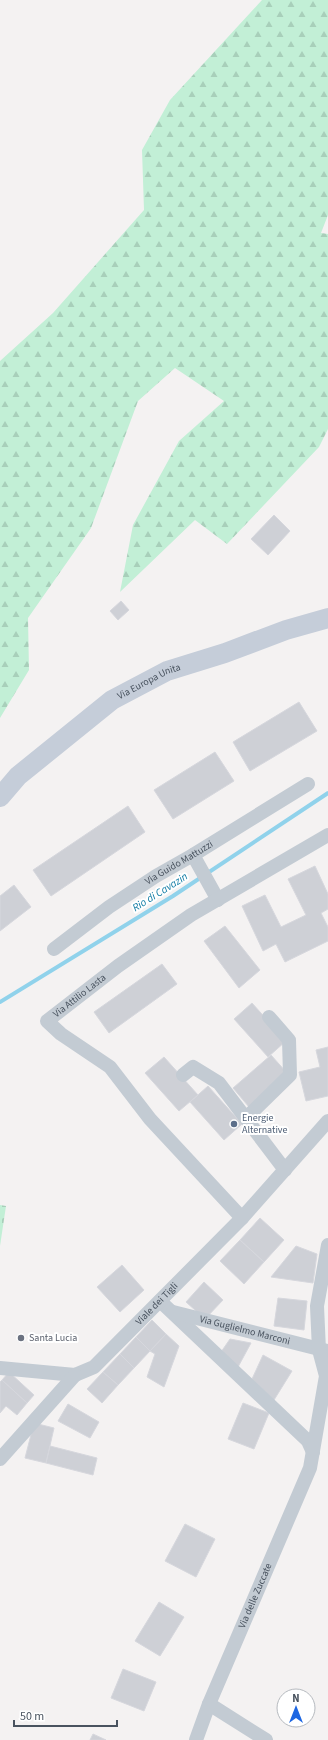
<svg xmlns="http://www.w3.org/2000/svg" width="328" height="1740" font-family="'Source Sans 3',sans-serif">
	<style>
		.forest { fill: url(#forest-firs) }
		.cemetery { fill: url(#cemetery-stones) }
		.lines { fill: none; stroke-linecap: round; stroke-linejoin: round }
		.stream { stroke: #90d2eb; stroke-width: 4 }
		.building { fill: #ced0d6; stroke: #d6d7dd }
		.minor { stroke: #c3cbd3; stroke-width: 14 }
		.secondary { stroke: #c5cdd9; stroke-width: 20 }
		.service-dot { fill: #5c6f8a; stroke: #fff; stroke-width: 1.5 }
		.worship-dot { fill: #6b7280; stroke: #fff; stroke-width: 1.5 }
		.labels { text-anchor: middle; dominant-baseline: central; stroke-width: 4; stroke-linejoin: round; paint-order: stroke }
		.street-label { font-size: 10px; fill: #49535f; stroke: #fff }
		.service-label { font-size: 10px; fill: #4e5e75; stroke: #fff; text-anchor: start }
		.worship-label { font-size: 10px; fill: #5b616d; stroke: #fff; text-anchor: start }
		.water-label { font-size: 11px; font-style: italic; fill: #0f7ba4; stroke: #fff }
	</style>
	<defs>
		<pattern id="forest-firs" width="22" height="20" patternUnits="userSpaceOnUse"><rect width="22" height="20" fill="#c2efd6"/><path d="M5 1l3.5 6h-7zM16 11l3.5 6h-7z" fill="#a8cfba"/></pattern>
		<pattern id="cemetery-stones" width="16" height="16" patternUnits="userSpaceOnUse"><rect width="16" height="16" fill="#c2efd6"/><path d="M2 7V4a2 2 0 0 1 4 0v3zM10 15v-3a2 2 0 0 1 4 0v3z" fill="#a8cfba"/></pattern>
	</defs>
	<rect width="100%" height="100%" fill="#f4f2f2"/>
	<path class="forest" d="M 262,0 L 328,0 L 328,215 L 321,233 L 328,234 L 328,429 L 319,447 L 227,544 L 195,520 L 120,592 L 133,525 L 179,441 L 224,401 L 175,368 L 138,401 L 91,528 L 28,618 L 29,670 L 0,718 L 0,361 L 53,313 L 144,210 L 142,150 L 170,100 Z"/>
	<path class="cemetery" d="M 0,1205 L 6,1206 L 0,1246 Z"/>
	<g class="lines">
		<path class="stream" d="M 0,1002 L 173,896 L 328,793"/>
	</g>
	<path class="building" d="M 274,515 L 290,531 L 268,555 L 251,539 Z
		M 121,601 L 129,610 L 118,620 L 110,611 Z
		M 299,702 L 317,731 L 250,771 L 233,742 Z
		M 215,752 L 234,781 L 173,819 L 154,790 Z
		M 128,806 L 145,832 L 51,896 L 33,870 Z
		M 315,866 L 328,894 L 328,909 L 321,913 L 328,927 L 328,941 L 285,962 L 276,944 L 263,951 L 242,906 L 265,895 L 281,927 L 306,915 L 288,879 Z
		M 14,885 L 31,907 L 0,931 L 0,896 Z
		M 225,926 L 260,970 L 239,988 L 204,941 Z
		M 162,964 L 177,984 L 109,1033 L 94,1012 Z
		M 252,1003 L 286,1041 L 268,1057 L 234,1019 Z
		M 328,1047 L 328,1096 L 306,1101 L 299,1072 L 320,1067 L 316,1050 Z
		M 271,1055 L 287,1073 L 249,1107 L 233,1088 Z
		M 164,1057 L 198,1095 L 179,1111 L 145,1073 Z
		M 208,1086 L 242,1124 L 224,1140 L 190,1102 Z
		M 260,1218 L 284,1240 L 264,1262 L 240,1240 Z
		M 240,1240 L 264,1262 L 244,1284 L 220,1261 Z
		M 296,1246 L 317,1254 L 313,1283 L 271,1277 Z
		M 122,1265 L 144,1290 L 120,1312 L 97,1287 Z
		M 204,1282 L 223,1300 L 205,1319 L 186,1302 Z
		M 278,1298 L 307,1301 L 304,1330 L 274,1326 Z
		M 152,1320 L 166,1334 L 150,1351 L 136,1337 Z
		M 166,1334 L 179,1346 L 164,1387 L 147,1377 L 155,1354 L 150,1351 Z
		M 136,1337 L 150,1351 L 134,1368 L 120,1354 Z
		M 230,1339 L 251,1343 L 238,1367 L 221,1352 Z
		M 120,1354 L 134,1368 L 118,1385 L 103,1372 Z
		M 263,1355 L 292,1371 L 274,1400 L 252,1379 Z
		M 9,1372 L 34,1395 L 27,1403 L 2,1380 Z
		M 103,1372 L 118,1385 L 102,1403 L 87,1389 Z
		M 2,1380 L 27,1403 L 17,1415 L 6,1406 L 0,1413 L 0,1382 Z
		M 243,1403 L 269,1413 L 254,1449 L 228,1439 Z
		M 68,1404 L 99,1422 L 90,1438 L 58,1421 Z
		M 34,1423 L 54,1428 L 46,1463 L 25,1458 Z
		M 50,1446 L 97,1458 L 93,1475 L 46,1463 Z
		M 185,1524 L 215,1539 L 196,1577 L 165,1561 Z
		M 159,1602 L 184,1617 L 160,1656 L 135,1641 Z
		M 123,1669 L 156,1682 L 144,1711 L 111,1698 Z
		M 93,1734 L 106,1740 L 90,1740 Z"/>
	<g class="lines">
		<g class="minor">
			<path d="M 193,855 L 218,900"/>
			<path id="s1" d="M 54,949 L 109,907 L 156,876 L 193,855 L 308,784"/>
			<path d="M 183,1075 L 193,1067 L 219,1083 L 285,1170"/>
			<path d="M 246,1118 L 290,1075 L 289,1040 L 269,1017"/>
			<path id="s2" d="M 242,1218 L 150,1119 L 110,1067 L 61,1034 L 47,1021 L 118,966 L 191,915 L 328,835"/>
			<path d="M 160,1301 L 308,1441 L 313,1452"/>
			<path id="s3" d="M 173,1312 L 327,1351"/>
			<path id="s4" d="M 0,1368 L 75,1375 L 94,1367 L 242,1218 L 328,1121"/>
			<path d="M 0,1459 L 75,1375"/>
			<path d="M 209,1704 L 266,1740"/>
			<path id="s5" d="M 196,1740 L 209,1704 L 310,1468 L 326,1376 L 319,1350 L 317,1306 L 328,1245"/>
		</g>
		<path class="secondary" id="s6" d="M 0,797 L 18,776 L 112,700 L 167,671 L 225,653 L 286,630 L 328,618"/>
	</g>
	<circle class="service-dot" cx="234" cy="1124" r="4"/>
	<circle class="worship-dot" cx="21" cy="1338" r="4"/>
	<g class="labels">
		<g class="street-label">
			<text stroke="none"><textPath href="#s6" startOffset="190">Via Europa Unita</textPath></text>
			<text stroke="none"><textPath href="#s1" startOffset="152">Via Guido Mattuzzi</textPath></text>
			<text stroke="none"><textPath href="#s2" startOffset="320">Via Attilio Lasta</textPath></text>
			<text stroke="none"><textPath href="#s4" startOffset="185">Viale dei Tigli</textPath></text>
			<text stroke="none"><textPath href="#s3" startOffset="74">Via Guglielmo Marconi</textPath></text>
			<text stroke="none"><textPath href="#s5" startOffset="156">Via delle Zuccate</textPath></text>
		</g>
		<g class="service-label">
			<text x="242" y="1118">Energie<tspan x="242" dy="12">Alternative</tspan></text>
		</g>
		<g class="worship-label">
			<text x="29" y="1338">Santa Lucia</text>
		</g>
		<g class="water-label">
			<text transform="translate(160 892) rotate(-32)">Rio di Cavazin</text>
		</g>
	</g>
	<g transform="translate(296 1708)"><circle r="19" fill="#ffffff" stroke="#b6babf"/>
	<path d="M0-3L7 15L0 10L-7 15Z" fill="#1d66e2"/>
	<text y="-6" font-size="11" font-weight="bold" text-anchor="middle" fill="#49535f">N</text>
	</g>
	<path d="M14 1720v6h103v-6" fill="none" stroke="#49535f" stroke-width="2"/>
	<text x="20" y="1720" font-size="12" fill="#49535f" stroke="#ffffff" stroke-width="3" paint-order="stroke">50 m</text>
</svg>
